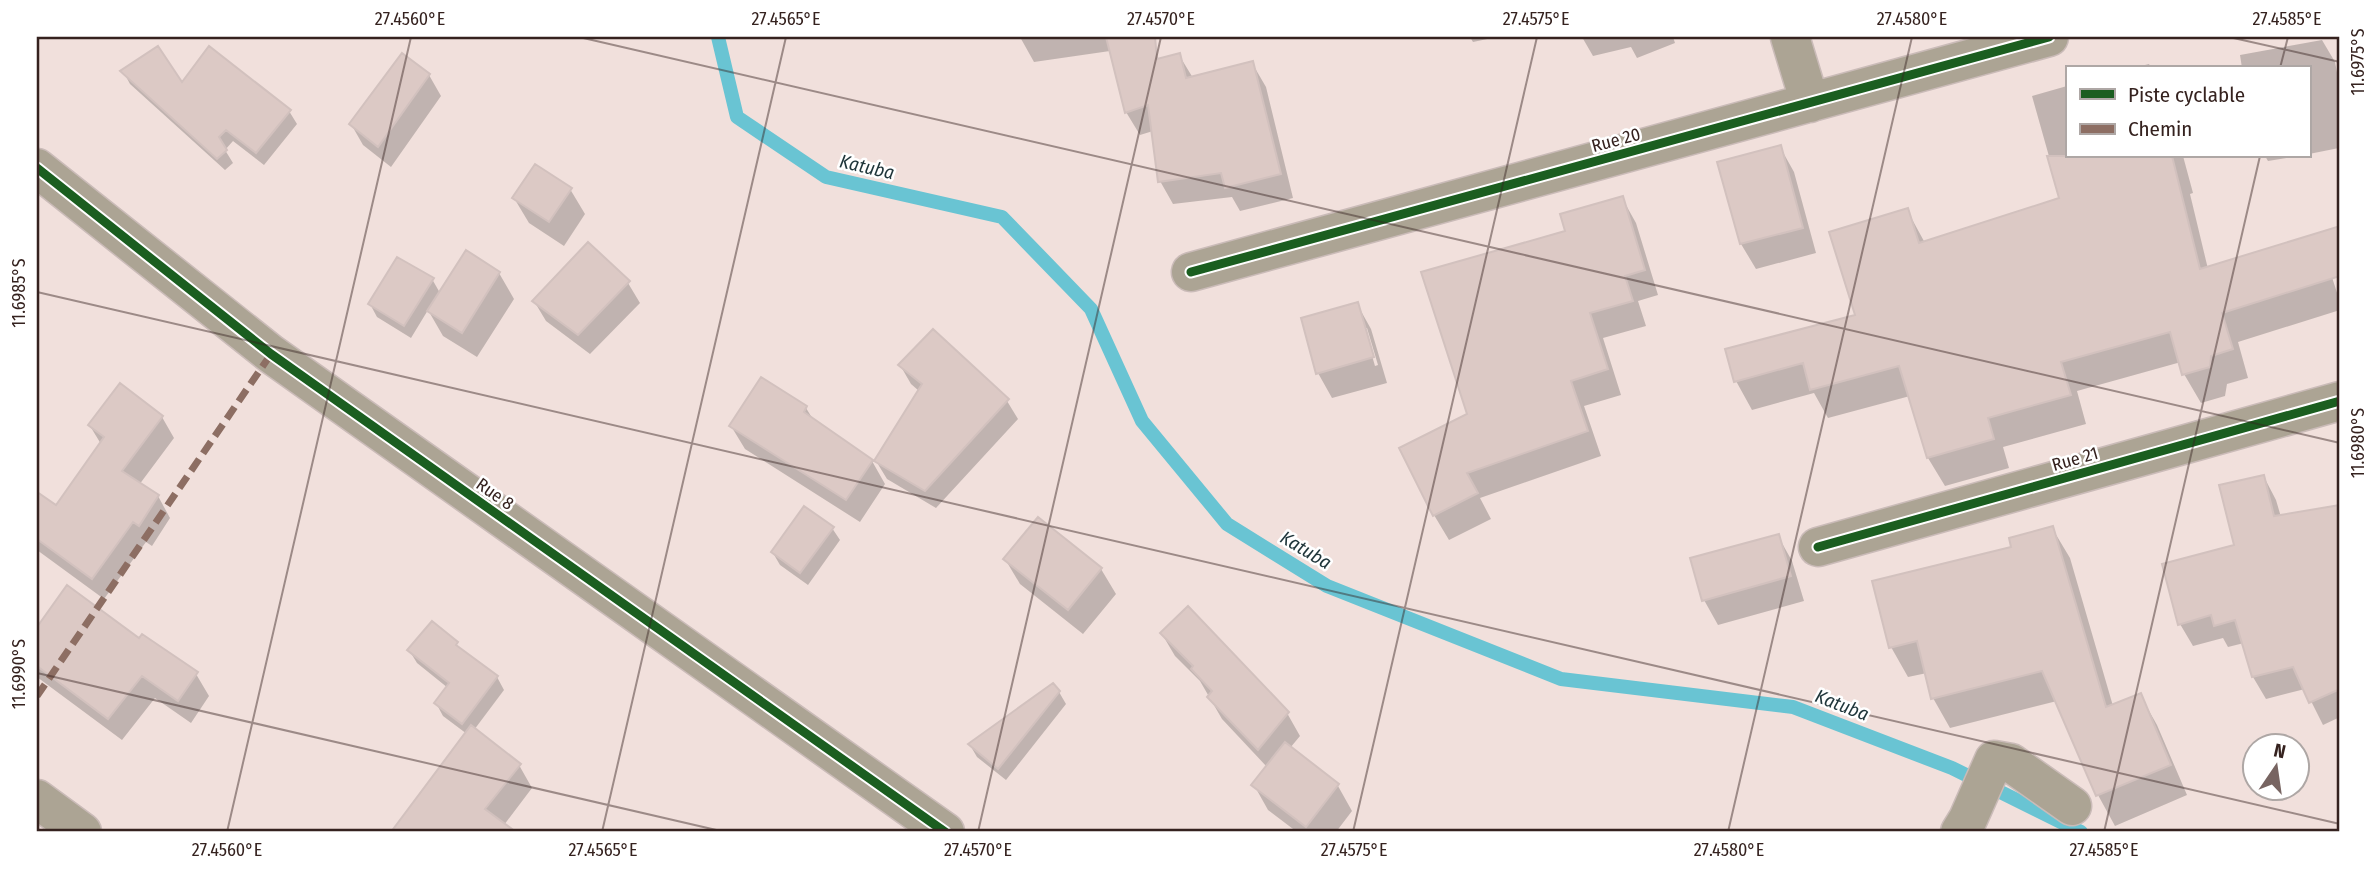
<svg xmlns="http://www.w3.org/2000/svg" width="2377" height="869" font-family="'Fira Sans Condensed',sans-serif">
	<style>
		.shadow { fill: #0003; fill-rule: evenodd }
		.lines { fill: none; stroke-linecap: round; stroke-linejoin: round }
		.stream { stroke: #69c4d3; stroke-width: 14 }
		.building { fill: #dcc9c5; stroke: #d2c1be; stroke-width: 2 }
		.minor-casing { stroke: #cabbb8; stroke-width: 41 }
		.minor { stroke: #aca494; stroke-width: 38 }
		.quiet { stroke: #8d6e63; stroke-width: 7; stroke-dasharray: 14 7; stroke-linecap: butt }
		.cycleway-casing { stroke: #fff; stroke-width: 13 }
		.cycleway { stroke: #1b5e20; stroke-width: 9 }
		.ticks { fill: none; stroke: #35221f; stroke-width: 2; stroke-opacity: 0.45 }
		.labels { text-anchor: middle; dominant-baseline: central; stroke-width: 5; stroke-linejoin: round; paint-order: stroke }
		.street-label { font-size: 18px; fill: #35221f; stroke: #fff }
		.water-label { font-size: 19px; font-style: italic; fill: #1f353a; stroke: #fff }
		.neatline { fill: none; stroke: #35221f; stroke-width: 2.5 }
		.ticks-label { font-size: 18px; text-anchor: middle; fill: #35221f }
	</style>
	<rect width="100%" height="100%" fill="#f1e0dc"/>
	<path class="shadow" d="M 1020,37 L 1108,37 L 1110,51 L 1034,62 Z
		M 1470,37 L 1497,37 L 1473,42 Z
		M 1582,37 L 1673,37 L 1675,43 L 1637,58 L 1631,47 L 1593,56 Z
		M 2322,40 L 2335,62 L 2340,88 L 2340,153 L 2339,148 L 2309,154 L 2309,68 L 2242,68 L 2240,55 Z
		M 1179,55 L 1193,78 L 1252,63 L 1266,87 L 1293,198 L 1240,211 L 1232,197 L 1173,204 L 1160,181 L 1153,131 L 1140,135 L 1126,112 Z
		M 2149,64 L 2151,68 L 2133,68 Z
		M 123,71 L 289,111 L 297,124 L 264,165 L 233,141 L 225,150 L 233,163 L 225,170 L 130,84 Z
		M 429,75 L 441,96 L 391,167 L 363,145 L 351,124 Z
		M 2067,86 L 2067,156 L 2183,156 L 2193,193 L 2190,194 L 2208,269 L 2328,265 L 2340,302 L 2340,310 L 2238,342 L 2248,378 L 2227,384 L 2225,396 L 2201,403 L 2184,374 L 2181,362 L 2077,391 L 2086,424 L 2003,447 L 2009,468 L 1945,486 L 1928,458 L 1910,396 L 1828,418 L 1814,393 L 1752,410 L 1736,381 L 1857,316 L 1907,210 L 1925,243 L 2061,199 L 2032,96 Z
		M 1780,147 L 1794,172 L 1816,253 L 1756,269 L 1741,244 L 1720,163 Z
		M 2265,156 L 2299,156 L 2268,161 Z
		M 570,189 L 585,214 L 564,246 L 529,223 L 514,198 Z
		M 1622,198 L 1636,223 L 1658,295 L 1638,301 L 1646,326 L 1603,338 L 1621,395 L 1584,406 L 1601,456 L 1480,498 L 1491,519 L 1449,540 L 1434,515 L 1470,415 L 1567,232 Z
		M 499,273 L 514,299 L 477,357 L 443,336 L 428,310 L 411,338 L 377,317 L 370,304 L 432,279 L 440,293 Z
		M 628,283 L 640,303 L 590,354 L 546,321 L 534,301 Z
		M 1357,304 L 1371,329 L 1387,383 L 1332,398 L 1318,373 ZM 1364,328 L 1367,328 L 1378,365 L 1375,366 Z
		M 900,365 L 1007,401 L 1018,419 L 936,508 L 887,479 L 876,461 L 919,391 L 911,384 Z
		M 806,408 L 814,421 L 872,461 L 885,484 L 860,522 L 745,449 L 731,426 Z
		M 162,417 L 174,438 L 139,485 L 158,496 L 170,518 L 152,546 L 146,542 L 104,599 L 37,550 L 37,494 L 56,508 L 101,444 L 90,426 Z
		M 2264,477 L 2276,500 L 2281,517 L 2340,507 L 2340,717 L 2323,725 L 2305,689 L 2266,699 L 2253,677 L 2244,643 L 2228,647 L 2223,638 L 2193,646 L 2180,624 L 2236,546 Z
		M 1038,519 L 1101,569 L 1116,594 L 1083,634 L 1020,584 L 1005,559 Z
		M 832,528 L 840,540 L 808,585 L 780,565 L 773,553 Z
		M 2052,528 L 2070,558 L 2113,706 L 2140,695 L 2157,725 L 2187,795 L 2115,826 L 2098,795 L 2057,701 L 1950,728 L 1933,698 L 1927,673 L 1908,677 L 1891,647 L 2014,548 Z
		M 1778,536 L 1792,561 L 1804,601 L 1718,625 L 1704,600 Z
		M 67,588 L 139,640 L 196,674 L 209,696 L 191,723 L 155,698 L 122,740 L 37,677 L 37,630 Z
		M 1162,634 L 1287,713 L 1300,736 L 1290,748 L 1338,786 L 1352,811 L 1336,832 L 1297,832 L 1268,810 L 1254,785 L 1267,767 L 1222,719 L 1200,681 L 1175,656 Z
		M 456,644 L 460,650 L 497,677 L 504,690 L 474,730 L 519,765 L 532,788 L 504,825 L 508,832 L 393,832 L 467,734 L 443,716 L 436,703 L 448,688 L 417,663 L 409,650 Z
		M 1059,692 L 1066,704 L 1006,780 L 977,757 L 970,745 Z"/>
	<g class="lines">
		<path class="stream" d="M 718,37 L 737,117 L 826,177 L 1002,217 L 1091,309 L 1142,421 L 1227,524 L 1327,586 L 1561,679 L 1793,707 L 1952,768 L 2081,832"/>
	</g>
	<path class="building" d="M 1106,37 L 1155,37 L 1157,59 L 1180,53 L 1186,78 L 1253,61 L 1281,174 L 1225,188 L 1221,173 L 1158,182 L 1148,105 L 1125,113 Z
		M 158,46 L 182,82 L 209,46 L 291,110 L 256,153 L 226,130 L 219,137 L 227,150 L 217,159 L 120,71 Z
		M 402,53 L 430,74 L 378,147 L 349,124 Z
		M 1781,145 L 1803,228 L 1740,244 L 1717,162 Z
		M 2047,156 L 2172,156 L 2200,269 L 2340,226 L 2340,276 L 2222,313 L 2233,349 L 2211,356 L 2210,367 L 2182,375 L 2170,332 L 2061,362 L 2071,395 L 1988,418 L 1994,439 L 1927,458 L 1899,366 L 1810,390 L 1803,363 L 1734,382 L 1725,349 L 1855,315 L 1829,232 L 1908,208 L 1919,243 L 2059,198 Z
		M 535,164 L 572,188 L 549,222 L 512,198 Z
		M 1623,196 L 1645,270 L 1625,276 L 1633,301 L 1590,313 L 1608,369 L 1571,381 L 1588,431 L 1467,473 L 1478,493 L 1433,516 L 1399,448 L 1467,414 L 1421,272 L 1565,231 L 1560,214 Z
		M 588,242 L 630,281 L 578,335 L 532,301 Z
		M 466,250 L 500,272 L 462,333 L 427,311 Z
		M 397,257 L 434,278 L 404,326 L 368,304 Z
		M 1358,302 L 1374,357 L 1316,374 L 1301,318 Z
		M 933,329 L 1009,399 L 925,491 L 874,461 L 922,384 L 898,365 Z
		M 761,377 L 807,406 L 804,412 L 873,460 L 846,500 L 729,426 Z
		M 120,383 L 163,416 L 122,471 L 159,495 L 139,526 L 133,522 L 92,579 L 37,539 L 37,492 L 56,505 L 104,437 L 88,425 Z
		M 2264,475 L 2274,516 L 2340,505 L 2340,689 L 2309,703 L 2293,667 L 2252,677 L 2235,620 L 2214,626 L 2211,615 L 2178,625 L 2162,564 L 2234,545 L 2219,485 Z
		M 804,506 L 834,527 L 800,573 L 771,552 Z
		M 1038,517 L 1102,568 L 1068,610 L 1003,559 Z
		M 2053,526 L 2106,707 L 2141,693 L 2171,765 L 2096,796 L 2042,671 L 1931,699 L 1917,641 L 1889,648 L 1872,581 L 2011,547 L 2009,538 Z
		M 1779,534 L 1791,576 L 1702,601 L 1690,558 Z
		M 67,585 L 139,638 L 142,634 L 198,672 L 178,701 L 142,676 L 108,719 L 37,666 L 37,627 Z
		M 1188,606 L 1289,712 L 1258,750 L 1207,697 L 1212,691 L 1191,669 L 1193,666 L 1160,633 Z
		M 432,621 L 458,642 L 456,645 L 498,676 L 462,724 L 434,703 L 449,683 L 407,650 Z
		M 1053,683 L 1060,691 L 998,769 L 968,744 Z
		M 471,725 L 521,764 L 485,809 L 516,832 L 391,832 Z
		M 1285,742 L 1339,784 L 1306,827 L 1251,785 Z"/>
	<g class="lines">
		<defs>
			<path id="minor" d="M 1790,37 L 1810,103
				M 37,168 L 271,354 L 945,832
				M 1191,272 L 2049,37
				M 1818,547 L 2340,401
				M 37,799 L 82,832
				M 1960,832 L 1968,819 L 1994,760 L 2011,763 L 2072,806"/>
		</defs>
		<use href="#minor" class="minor-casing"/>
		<use href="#minor" class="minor"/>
		<path class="quiet" d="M 37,696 L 271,354"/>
		<defs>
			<path id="cycleway" d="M 37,168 L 271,354 L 945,832
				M 1191,272 L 2049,37
				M 1818,547 L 2340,401"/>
		</defs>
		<use href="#cycleway" class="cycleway-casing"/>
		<use href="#cycleway" class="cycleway"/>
	</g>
	<path class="ticks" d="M 579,37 L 2340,443M 2229,37 L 2340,62M 2280,68 L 2288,37M 37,292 L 2340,824M 37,673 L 725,832M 227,832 L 411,37M 602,832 L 786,37M 978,832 L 1161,37M 1353,832 L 1537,37M 1728,832 L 1912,37M 2104,832 L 2260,156"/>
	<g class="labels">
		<g class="street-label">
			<text transform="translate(1616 140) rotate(-15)">Rue 20</text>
			<text transform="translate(2075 459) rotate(-16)">Rue 21</text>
			<text transform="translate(495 494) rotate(35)">Rue 8</text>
		</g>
		<g class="water-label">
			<text transform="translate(867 167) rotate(13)">Katuba</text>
			<text transform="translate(1306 550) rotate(31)">Katuba</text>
			<text transform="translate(1842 705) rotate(21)">Katuba</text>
		</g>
	</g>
	<rect width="2377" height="869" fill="none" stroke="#ffffff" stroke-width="77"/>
	<rect x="2066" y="66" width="245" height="91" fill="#ffffff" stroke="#aea7a5" stroke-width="2"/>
	<rect x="2080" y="89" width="35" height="10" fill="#1b5e20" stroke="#aea7a5" stroke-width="2"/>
	<text x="2128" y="102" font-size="21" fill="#35221f">Piste cyclable</text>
	<rect x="2080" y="124" width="35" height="10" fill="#8d6e63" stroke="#aea7a5" stroke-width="2"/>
	<text x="2128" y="136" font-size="21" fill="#35221f">Chemin</text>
	<g transform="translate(2276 767) rotate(13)"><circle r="33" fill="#ffffff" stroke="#aea7a5" stroke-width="2"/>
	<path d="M0-5L12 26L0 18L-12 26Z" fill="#776461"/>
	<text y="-10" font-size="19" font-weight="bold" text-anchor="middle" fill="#35221f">N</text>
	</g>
	<rect x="38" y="38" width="2300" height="792" class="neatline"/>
	<g class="ticks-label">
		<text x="410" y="25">27.4560°E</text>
		<text x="786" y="25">27.4565°E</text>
		<text x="1161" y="25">27.4570°E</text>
		<text x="1536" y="25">27.4575°E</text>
		<text x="1912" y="25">27.4580°E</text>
		<text x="2287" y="25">27.4585°E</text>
		<text transform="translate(2358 62) rotate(-90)" y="6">11.6975°S</text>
		<text transform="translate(19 293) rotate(-90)" y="6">11.6985°S</text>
		<text transform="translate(2358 443) rotate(-90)" y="6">11.6980°S</text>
		<text transform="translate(19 674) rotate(-90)" y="6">11.6990°S</text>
		<text x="227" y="856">27.4560°E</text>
		<text x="603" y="856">27.4565°E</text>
		<text x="978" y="856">27.4570°E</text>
		<text x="1354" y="856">27.4575°E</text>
		<text x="1729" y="856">27.4580°E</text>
		<text x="2104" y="856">27.4585°E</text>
	</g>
</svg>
